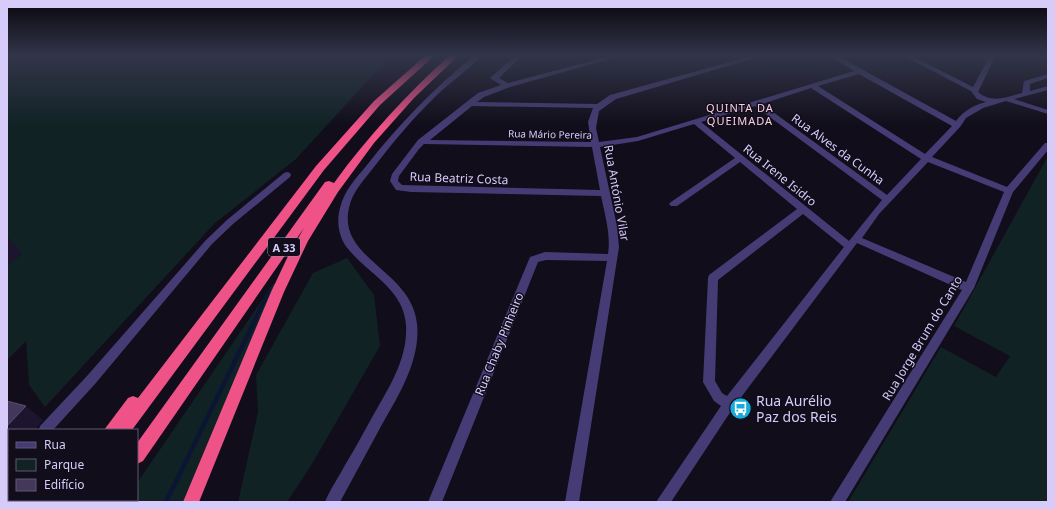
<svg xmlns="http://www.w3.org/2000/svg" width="1055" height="509" font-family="'Noto Sans',sans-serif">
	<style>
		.green { fill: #102224 }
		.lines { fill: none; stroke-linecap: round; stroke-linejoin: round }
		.stream-far1 { stroke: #0c1534; stroke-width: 3.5 }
		.stream { stroke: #0c1534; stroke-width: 4.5 }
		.minor { fill: #463c75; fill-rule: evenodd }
		.highway { fill: #ee5287; fill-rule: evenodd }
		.shaded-wall { fill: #1d152d }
		.building { fill: #43385a; stroke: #5a4f73 }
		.labels { text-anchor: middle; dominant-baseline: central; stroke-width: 3; stroke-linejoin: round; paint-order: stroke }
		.far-street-label { font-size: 10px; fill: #d7cbfa; stroke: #110d1a }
		.far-neighbourhood-label { font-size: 11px; letter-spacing: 1px; fill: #facde3; stroke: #110d1a }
		.shield { fill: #110d1a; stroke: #9c92b7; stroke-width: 1 }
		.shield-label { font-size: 11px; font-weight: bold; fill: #d7cbfa }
		.street-label { font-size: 12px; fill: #d7cbfa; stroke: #110d1a }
		.near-poi-label { font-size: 14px; fill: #d7cbfa; stroke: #110d1a; text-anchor: start }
	</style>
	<rect width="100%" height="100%" fill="#110d1a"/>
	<path class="green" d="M 7,55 L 396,55 L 372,76 L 296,159 L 214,224 L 45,407 L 29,385 L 26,341 L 7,360 L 7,266 L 22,253 L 7,248 Z
		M 1048,156 L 1048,502 L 848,502 L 941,347 L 996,377 L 1010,356 L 954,326 Z
		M 347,258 L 374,295 L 380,346 L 312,464 L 287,502 L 238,502 L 258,412 L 256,375 L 313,273 Z
		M 273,284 L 276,284 L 184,502 L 124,502 L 126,500 L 137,500 L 137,483 Z"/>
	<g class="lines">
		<path class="stream-far1" d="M 255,319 L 269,291"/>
		<path class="stream" d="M 166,502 L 256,318"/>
		<path class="minor" d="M 475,55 L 482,55 C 469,70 451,81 437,95 C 414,117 393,142 374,167 C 364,180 352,192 349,208 C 337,259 412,270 417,324 C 421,362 396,399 379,430 C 366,454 353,478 340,502 L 325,502 C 330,489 339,477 345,465 C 356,447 365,430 375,412 C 390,386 408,357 406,325 C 404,290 370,275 349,250 C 339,239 336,223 340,208 C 344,191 356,178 367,165 C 399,124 434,88 475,55 Z
			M 516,55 L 523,55 L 499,78 L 508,83 L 614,55 L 625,55 L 510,87 L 484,97 L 477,102 L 597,104 L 610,95 L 755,55 L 765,55 L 616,99 L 599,111 L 596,128 L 599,142 L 637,137 L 854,71 L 828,55 L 836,55 L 956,121 C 963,111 974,105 986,102 L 977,99 L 971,91 L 902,55 L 910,55 L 973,87 L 987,61 L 976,55 L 984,55 L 989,57 L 990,55 L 996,55 L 978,92 C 993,104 1005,97 1022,93 L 1024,81 L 1048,74 L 1048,78 L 1030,84 L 1030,91 L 1048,86 L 1048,90 L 1014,99 L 1048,110 L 1048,114 L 1006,101 L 983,108 L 966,118 L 960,127 L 932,157 L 1007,187 L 1045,143 L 1048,143 L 1048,150 L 1013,192 L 974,288 L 845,502 L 830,502 L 962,290 L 857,243 L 733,408 L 671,502 L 656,502 L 721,406 L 714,401 L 703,382 L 708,278 L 709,275 L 797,209 L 740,162 L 677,206 L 671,206 L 669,204 L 671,202 L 735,158 L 694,124 L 638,141 L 600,147 L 617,226 L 619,247 L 579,502 L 565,502 L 607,261 L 546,260 L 538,262 L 442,502 L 428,502 L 530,257 L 545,252 L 608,254 C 611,235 605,215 601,196 L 411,192 L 396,190 L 390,181 L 392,174 L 418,140 L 478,93 L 501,85 L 490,78 ZM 859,74 L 952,126 L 925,154 L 818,86 ZM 811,88 L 921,159 L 887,195 L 762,104 ZM 472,106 L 593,108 L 588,122 L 591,142 L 430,140 ZM 755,106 L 882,200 L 849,241 L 701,122 ZM 424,144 L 592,147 L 600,190 L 402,185 L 398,181 L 399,176 L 419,149 ZM 928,162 L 1004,192 L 966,282 L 862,238 L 879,214 ZM 803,214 L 844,247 L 727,396 L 722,393 L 715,381 L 718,280 Z
			M 287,172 L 290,173 L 291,175 L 290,177 L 233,224 L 212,244 L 95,384 L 53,430 L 39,430 L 40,426 L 87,376 L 206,240 L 227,220 L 284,173 Z
			M 9,462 L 9,478 L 7,479 L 7,463 Z"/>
		<path class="highway" d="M 426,55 L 435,55 L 380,105 L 324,170 L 132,430 L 104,430 L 128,398 L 133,396 L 138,398 L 316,166 L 374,101 Z
			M 450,55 L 459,55 L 414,98 L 374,143 L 338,192 L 308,241 L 284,292 L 199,502 L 183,502 L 271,292 L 289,254 L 304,228 L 143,461 L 137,464 L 137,443 L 325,182 L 329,181 L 334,183 C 368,136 407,94 450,55 Z
			M 50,500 L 79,500 L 79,502 L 50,502 Z
			M 96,500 L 114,500 L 114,502 L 96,502 Z"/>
	</g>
	<path class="shaded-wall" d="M 7,237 L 8,237 L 22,253 L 7,266 Z
		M 26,406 L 43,420 L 35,430 L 9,430 L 9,458 L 7,461 L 7,426 Z"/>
	<path class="building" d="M 7,401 L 26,406 L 7,426 Z"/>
	<linearGradient id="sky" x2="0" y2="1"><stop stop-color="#09070e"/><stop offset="0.44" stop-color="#323549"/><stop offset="1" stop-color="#323549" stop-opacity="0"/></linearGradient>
	<rect width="1055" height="126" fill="url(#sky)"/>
	<defs>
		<symbol id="bus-disc" viewBox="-11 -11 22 22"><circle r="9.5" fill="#15acdc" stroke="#110d1a"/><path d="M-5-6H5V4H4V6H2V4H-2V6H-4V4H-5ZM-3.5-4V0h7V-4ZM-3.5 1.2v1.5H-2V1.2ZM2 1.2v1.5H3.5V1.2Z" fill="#fff"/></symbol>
	</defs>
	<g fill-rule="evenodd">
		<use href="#bus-disc" x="728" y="396" width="25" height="25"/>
	</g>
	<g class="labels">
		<g class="far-street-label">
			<text transform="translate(550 134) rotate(1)">Rua Mário Pereira</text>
		</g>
		<g class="far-neighbourhood-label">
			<text x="740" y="107">QUINTA DA<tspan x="740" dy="13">QUEIMADA</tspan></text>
		</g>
		<rect class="shield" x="268" y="238" width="32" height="18" rx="3"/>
		<g class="shield-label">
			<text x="284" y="247">A 33</text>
		</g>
		<g class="street-label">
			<text transform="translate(838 149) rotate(36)">Rua Alves da Cunha</text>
			<text transform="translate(780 175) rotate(39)">Rua Irene Isidro</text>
			<text transform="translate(459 178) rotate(2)">Rua Beatriz Costa</text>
			<text transform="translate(617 193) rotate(80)">Rua António Vilar</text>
			<text transform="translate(922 338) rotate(-59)">Rua Jorge Brum do Canto</text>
			<text transform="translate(499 344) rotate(-68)">Rua Chaby Pinheiro</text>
		</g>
		<g class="near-poi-label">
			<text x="756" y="400">Rua Aurélio<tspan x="756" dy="16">Paz dos Reis</tspan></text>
		</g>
	</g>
	<rect width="1055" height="509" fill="none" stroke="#d7cbfa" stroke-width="16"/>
	<rect x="8" y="429" width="130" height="72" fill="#110d1a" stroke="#605974"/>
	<rect x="16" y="442" width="20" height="6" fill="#463c75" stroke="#605974"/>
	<text x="44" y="449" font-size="12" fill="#d7cbfa">Rua</text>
	<rect x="16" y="459" width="20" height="12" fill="#102224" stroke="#605974"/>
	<text x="44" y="469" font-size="12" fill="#d7cbfa">Parque</text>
	<rect x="16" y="479" width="20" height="12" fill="#43385a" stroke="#605974"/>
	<text x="44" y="489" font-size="12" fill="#d7cbfa">Edifício</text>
</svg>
